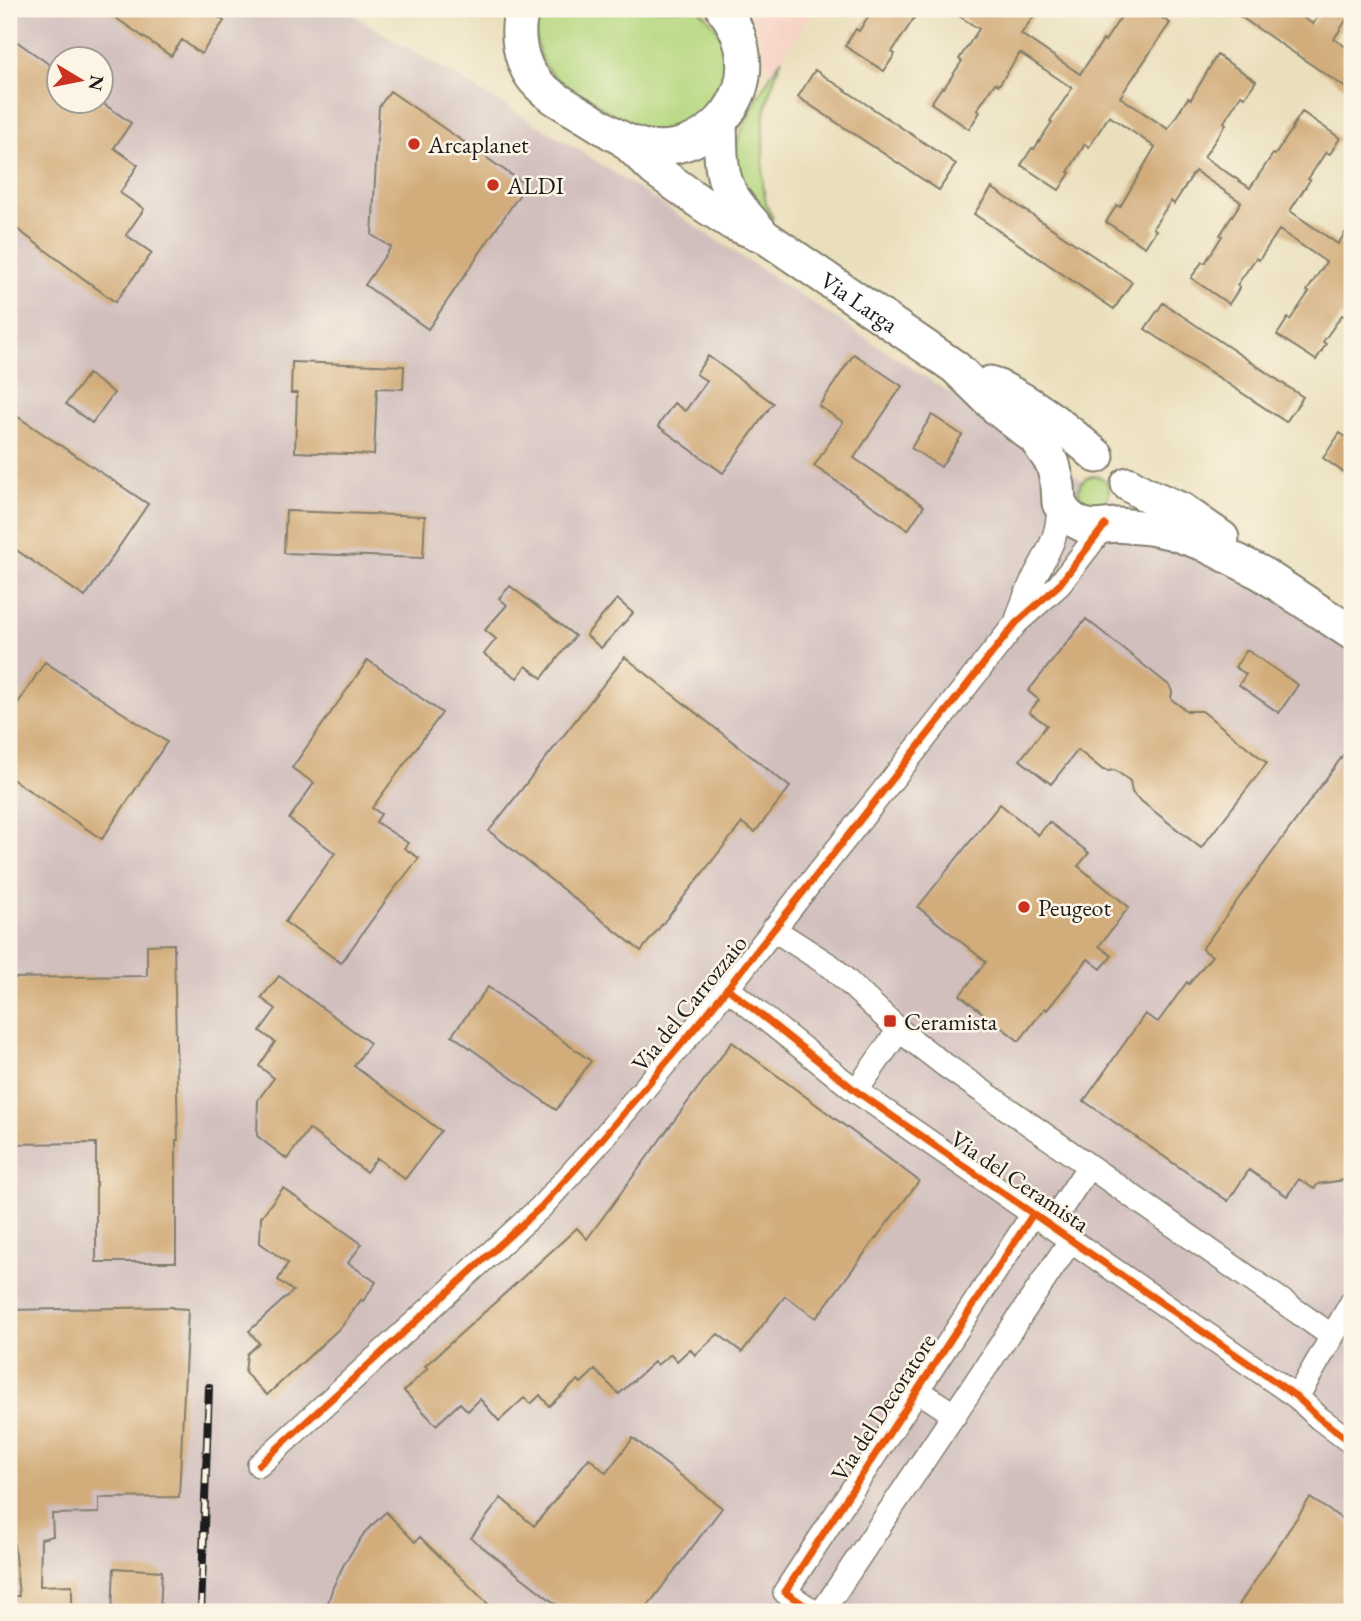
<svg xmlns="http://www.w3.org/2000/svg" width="1361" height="1621" font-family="'EB Garamond',serif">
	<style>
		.built { fill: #f6d2c4 }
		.industrial { fill: #d1bfbe; fill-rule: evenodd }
		.green { fill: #b5d880; stroke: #687a4e; stroke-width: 2 }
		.building { fill: #d2ac7a }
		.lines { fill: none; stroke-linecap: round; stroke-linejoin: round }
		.minor-casing { stroke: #837e6c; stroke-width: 26 }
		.secondary-casing { stroke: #837e6c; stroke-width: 37 }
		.minor { stroke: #fff; stroke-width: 23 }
		.secondary { stroke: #fff; stroke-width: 33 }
		.rail-casing { stroke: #1c1c1c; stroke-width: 8 }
		.rail { stroke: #fcf5e5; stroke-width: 5; stroke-dasharray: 16; stroke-linecap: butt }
		.cycleway-casing { stroke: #fcf5e5; stroke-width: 11 }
		.cycleway { stroke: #e8590c; stroke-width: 7 }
		.poi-dot { fill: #c8321e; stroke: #fcf5e5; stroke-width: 2.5 }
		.labels { text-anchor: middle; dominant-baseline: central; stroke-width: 5; stroke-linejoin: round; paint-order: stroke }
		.poi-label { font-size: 24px; fill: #1c1c1c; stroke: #fcf5e5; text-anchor: start }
		.street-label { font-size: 24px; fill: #1c1c1c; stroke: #fcf5e5 }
	</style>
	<rect width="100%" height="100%" fill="#fcf5e5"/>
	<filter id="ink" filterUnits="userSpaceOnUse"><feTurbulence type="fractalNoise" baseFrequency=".0143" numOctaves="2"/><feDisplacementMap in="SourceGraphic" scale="14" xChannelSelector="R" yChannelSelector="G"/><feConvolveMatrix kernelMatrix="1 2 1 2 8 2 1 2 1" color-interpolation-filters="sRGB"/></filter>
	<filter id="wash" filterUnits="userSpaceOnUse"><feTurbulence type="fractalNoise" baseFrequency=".00686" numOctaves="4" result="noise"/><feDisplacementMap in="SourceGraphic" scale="28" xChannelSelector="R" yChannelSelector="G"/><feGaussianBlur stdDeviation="1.57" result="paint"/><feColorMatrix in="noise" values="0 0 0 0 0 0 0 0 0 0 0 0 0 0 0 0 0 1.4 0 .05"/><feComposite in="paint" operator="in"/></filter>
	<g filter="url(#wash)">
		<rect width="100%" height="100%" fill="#eadfbc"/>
		<path class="built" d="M 749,9 L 815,9 L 769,76 L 759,36 Z"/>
		<path class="industrial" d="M 9,9 L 343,9 L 582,152 L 1099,491 L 1352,641 L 1352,1612 L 9,1612 ZM 60,60 L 102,60 L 102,102 L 60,102 Z"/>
		<path class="green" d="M 439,9 L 497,9 C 479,20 458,20 439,9 Z
			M 540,9 L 698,9 C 718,24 731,49 726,74 C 718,109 685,137 648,130 C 629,126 612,113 596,103 C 582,95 567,87 555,77 C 536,62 532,31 540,9 Z
			M 782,58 L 770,90 L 763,122 L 763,186 L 766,204 L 773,219 C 769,216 763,213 760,209 C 756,204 735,173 734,167 C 729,142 767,80 782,58 Z
			M1079 491a15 15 0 1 1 30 0a15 15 0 1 1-30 0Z"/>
		<g id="blocks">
			<path class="building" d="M 103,9 L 207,9 L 224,21 L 201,54 L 182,40 L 171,56 Z
				M 873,9 L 920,9 L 892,52 L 895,54 L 884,71 L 845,46 L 856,29 L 859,31 Z
				M 948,9 L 1039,9 L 1021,34 L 1080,74 L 1103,40 L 1105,41 L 1126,9 L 1148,9 L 1170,23 L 1120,97 L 1168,129 L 1188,98 L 1191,99 L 1217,55 L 1256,81 L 1245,97 L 1241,95 L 1224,122 L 1226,124 L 1204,157 L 1250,188 L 1273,154 L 1275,155 L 1293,128 L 1292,127 L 1302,112 L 1340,138 L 1330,154 L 1326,152 L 1308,179 L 1310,180 L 1290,211 L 1338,244 L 1352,222 L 1352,307 L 1346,317 L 1342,315 L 1323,342 L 1326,344 L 1316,360 L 1277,335 L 1288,318 L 1290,320 L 1309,292 L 1307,291 L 1326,262 L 1279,230 L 1259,260 L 1256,258 L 1237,285 L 1240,287 L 1229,304 L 1191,278 L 1202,262 L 1205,263 L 1222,236 L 1220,235 L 1241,202 L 1195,171 L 1174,204 L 1171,201 L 1153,228 L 1156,230 L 1145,247 L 1106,222 L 1117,205 L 1120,207 L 1155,147 L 1109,116 L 1089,147 L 1085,144 L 1068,172 L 1070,173 L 1059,190 L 1021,165 L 1032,148 L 1034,149 L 1052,122 L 1050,121 L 1072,88 L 1020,53 L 999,85 L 995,83 L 977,110 L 980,112 L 969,129 L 931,103 L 942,87 L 944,88 L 962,61 L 959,59 L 979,29 Z
				M 1229,9 L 1290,9 L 1313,24 L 1323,9 L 1352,9 L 1352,11 L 1334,39 L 1352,51 L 1352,92 Z
				M 9,36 L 60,72 L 60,102 L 101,102 L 131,123 L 114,148 L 138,165 L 120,193 L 144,209 L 126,235 L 152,253 L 115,302 L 9,223 Z
				M 815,70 L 956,164 L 939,190 L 798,97 Z
				M 390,91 L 526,185 L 428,329 L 365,285 L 391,247 L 372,235 L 379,107 Z
				M 992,188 L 1132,282 L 1114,309 L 974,214 Z
				M 1163,303 L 1303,397 L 1286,422 L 1145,329 Z
				M 854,354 L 902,386 L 854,458 L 924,506 L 908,530 L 814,466 L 843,422 L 819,406 Z
				M 708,356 L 773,403 L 723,473 L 658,426 L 674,403 L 685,411 L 707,381 L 696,374 Z
				M 292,362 L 404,366 L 403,389 L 377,388 L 374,455 L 295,452 L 297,393 L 291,393 Z
				M 88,374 L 114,393 L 92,423 L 66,404 Z
				M 9,411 L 148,504 L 85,597 L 9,545 Z
				M 932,415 L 962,435 L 941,467 L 911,448 Z
				M 1340,433 L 1352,441 L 1352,478 L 1323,458 Z
				M 286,511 L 425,516 L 423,558 L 284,553 Z
				M 510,586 L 575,636 L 542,678 L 526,666 L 517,678 L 484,654 L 496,639 L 485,630 L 507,605 L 499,598 Z
				M 617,599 L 633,613 L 601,648 L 586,635 Z
				M 1086,619 L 1170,686 L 1172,692 L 1171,699 L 1187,711 L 1202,711 L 1267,763 L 1201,848 L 1136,797 L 1132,792 L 1130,781 L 1115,770 L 1108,771 L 1103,770 L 1078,750 L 1051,784 L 1020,760 L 1047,725 L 1029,712 L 1039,700 L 1028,691 Z
				M 1247,650 L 1298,685 L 1279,713 L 1239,685 L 1246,674 L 1235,667 Z
				M 625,657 L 790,787 L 755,832 L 742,823 L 641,951 L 489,831 Z
				M 368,660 L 442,713 L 372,808 L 381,814 L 376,822 L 408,843 L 404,848 L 419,858 L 392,892 L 341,963 L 285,922 L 335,853 L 289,819 L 314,783 L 292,768 Z
				M 45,662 L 167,742 L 102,839 L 9,777 L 9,717 Z
				M 1352,743 L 1352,1168 L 1344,1180 L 1318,1184 L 1314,1189 L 1299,1179 L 1287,1196 L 1249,1170 L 1228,1201 L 1084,1101 L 1145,1014 L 1158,1022 L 1187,982 L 1189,984 L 1212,956 L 1202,949 Z
				M 1000,804 L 1038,835 L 1049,822 L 1089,853 L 1078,866 L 1129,907 L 1099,946 L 1112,956 L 1101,969 L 1088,959 L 1047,1010 L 1045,1008 L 1019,1041 L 960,995 L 986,962 L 918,907 Z
				M 174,944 L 178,1140 L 176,1140 L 176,1262 L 96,1262 L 96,1143 L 9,1144 L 9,978 L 147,976 L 147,945 Z
				M 279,976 L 370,1043 L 354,1066 L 441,1131 L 405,1179 L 377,1158 L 366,1172 L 309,1129 L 287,1159 L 257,1136 L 258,1100 L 274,1078 L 259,1066 L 275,1042 L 260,1031 L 276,1009 L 261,998 Z
				M 488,987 L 591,1061 L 556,1110 L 452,1035 Z
				M 732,1042 L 919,1181 L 816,1318 L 785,1296 L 742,1352 L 718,1334 L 695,1355 L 690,1349 L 677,1361 L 671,1354 L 657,1365 L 654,1362 L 619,1394 L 595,1370 L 581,1383 L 578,1380 L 549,1406 L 540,1395 L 531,1404 L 524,1398 L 499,1421 L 480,1399 L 468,1411 L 460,1403 L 436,1425 L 404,1391 L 428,1368 L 425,1366 L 577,1228 L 587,1239 Z
				M 283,1188 L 362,1244 L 348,1263 L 376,1282 L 363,1301 L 361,1300 L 342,1326 L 267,1395 L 245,1373 L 247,1354 L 259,1343 L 249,1331 L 293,1291 L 278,1280 L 288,1263 L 260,1243 L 261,1217 Z
				M 173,1307 L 173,1308 L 188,1309 L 179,1497 L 99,1498 L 99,1513 L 52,1514 L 53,1536 L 41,1539 L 40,1586 L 72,1585 L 72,1612 L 15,1612 L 15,1596 L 19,1596 L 14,1545 L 9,1547 L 9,1310 Z
				M 633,1438 L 722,1508 L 643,1612 L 566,1612 L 471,1538 L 501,1498 L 534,1526 L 589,1458 L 606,1473 Z
				M 1310,1498 L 1352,1525 L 1352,1612 L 1251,1612 L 1239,1605 Z
				M 386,1512 L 415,1542 L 420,1537 L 496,1612 L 325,1612 L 333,1587 L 344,1564 L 365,1532 Z
				M 114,1568 L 162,1571 L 160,1612 L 112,1612 Z"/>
		</g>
	</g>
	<g filter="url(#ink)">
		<use href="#blocks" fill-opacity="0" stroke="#837e6c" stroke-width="2"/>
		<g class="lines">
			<defs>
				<path id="minor" d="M 1017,620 C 1022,604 1028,589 1036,574 C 1050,548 1059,534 1059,503
					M 773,929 L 832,967 L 899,1030 L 942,1063 L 1332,1336
					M 727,988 L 856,1091 L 1297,1397 L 1319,1418 L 1352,1443
					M 856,1091 L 899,1030
					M 1050,1225 L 1089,1166
					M 917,1390 L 955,1415
					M 1297,1397 L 1352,1302
					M 259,1465 L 541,1207 L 596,1146 L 706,1015 L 1016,623 L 1059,585 L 1105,525
					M 814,1612 L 785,1592 L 1033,1214
					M 822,1612 L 1071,1240"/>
				<g id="secondary">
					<path d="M 523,9 C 514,32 520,66 538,84 C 551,98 570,107 586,117 C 598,124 610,133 623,139 C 670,162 723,137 740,89 C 749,61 741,31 723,9"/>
					<path d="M 720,122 C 721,144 719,170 729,190 C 736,205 749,219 760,231"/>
					<path id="s1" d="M 624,140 L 654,169 L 704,205 L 732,223 L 764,236 L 955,367 L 999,410 L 1035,438 L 1053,464 L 1058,486 L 1059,503 L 1065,513 L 1073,520 L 1083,525 L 1094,527 L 1117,525 L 1150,528 L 1170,532 L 1204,544 L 1261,573 L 1352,633"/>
					<path d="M 990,383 C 1031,401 1064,427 1097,456"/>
					<path d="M 1128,484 L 1143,493 L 1182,510 L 1222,538"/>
				</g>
			</defs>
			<use href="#minor" class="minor-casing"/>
			<use href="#secondary" class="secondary-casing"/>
			<use href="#minor" class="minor"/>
			<use href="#secondary" class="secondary"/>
			<defs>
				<path id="rail" d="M 201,1612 L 209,1387"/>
			</defs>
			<use href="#rail" class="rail-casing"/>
			<use href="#rail" class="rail"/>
			<defs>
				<path id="cycleway" d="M 727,988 L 856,1091 L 1297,1397 L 1319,1418 L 1352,1443
					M 259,1465 L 541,1207 L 596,1146 L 706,1015 L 1016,623 L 1059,585 L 1105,525
					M 814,1612 L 785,1592 L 1033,1214"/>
			</defs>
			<use href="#cycleway" class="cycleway-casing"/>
			<use href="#cycleway" class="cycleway"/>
		</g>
	</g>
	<g class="poi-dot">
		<circle cx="414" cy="144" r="7"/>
		<circle cx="493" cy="185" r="7"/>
		<circle cx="1024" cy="907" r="7"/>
		<rect x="883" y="1014" width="14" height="14" rx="3.5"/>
	</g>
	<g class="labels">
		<g class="poi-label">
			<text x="428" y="144">Arcaplanet</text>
			<text x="507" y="185">ALDI</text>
			<text x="1038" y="907">Peugeot</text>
			<text x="904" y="1021">Ceramista</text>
		</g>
		<g class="street-label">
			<text stroke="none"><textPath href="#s1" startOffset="287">Via Larga</textPath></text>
			<text transform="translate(689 1003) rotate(-51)">Via del Carrozzaio</text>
			<text transform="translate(1020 1181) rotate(34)">Via del Ceramista</text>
			<text transform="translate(883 1407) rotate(-57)">Via del Decoratore</text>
		</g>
	</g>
	<rect width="1361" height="1621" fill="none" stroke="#fcf5e5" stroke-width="35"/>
	<g transform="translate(80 80) rotate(100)"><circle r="33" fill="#fcf5e5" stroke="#a29e95" stroke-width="2"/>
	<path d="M0-5L12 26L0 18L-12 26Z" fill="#c8321e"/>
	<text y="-10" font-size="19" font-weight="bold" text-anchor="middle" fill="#1c1c1c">N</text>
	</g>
</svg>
